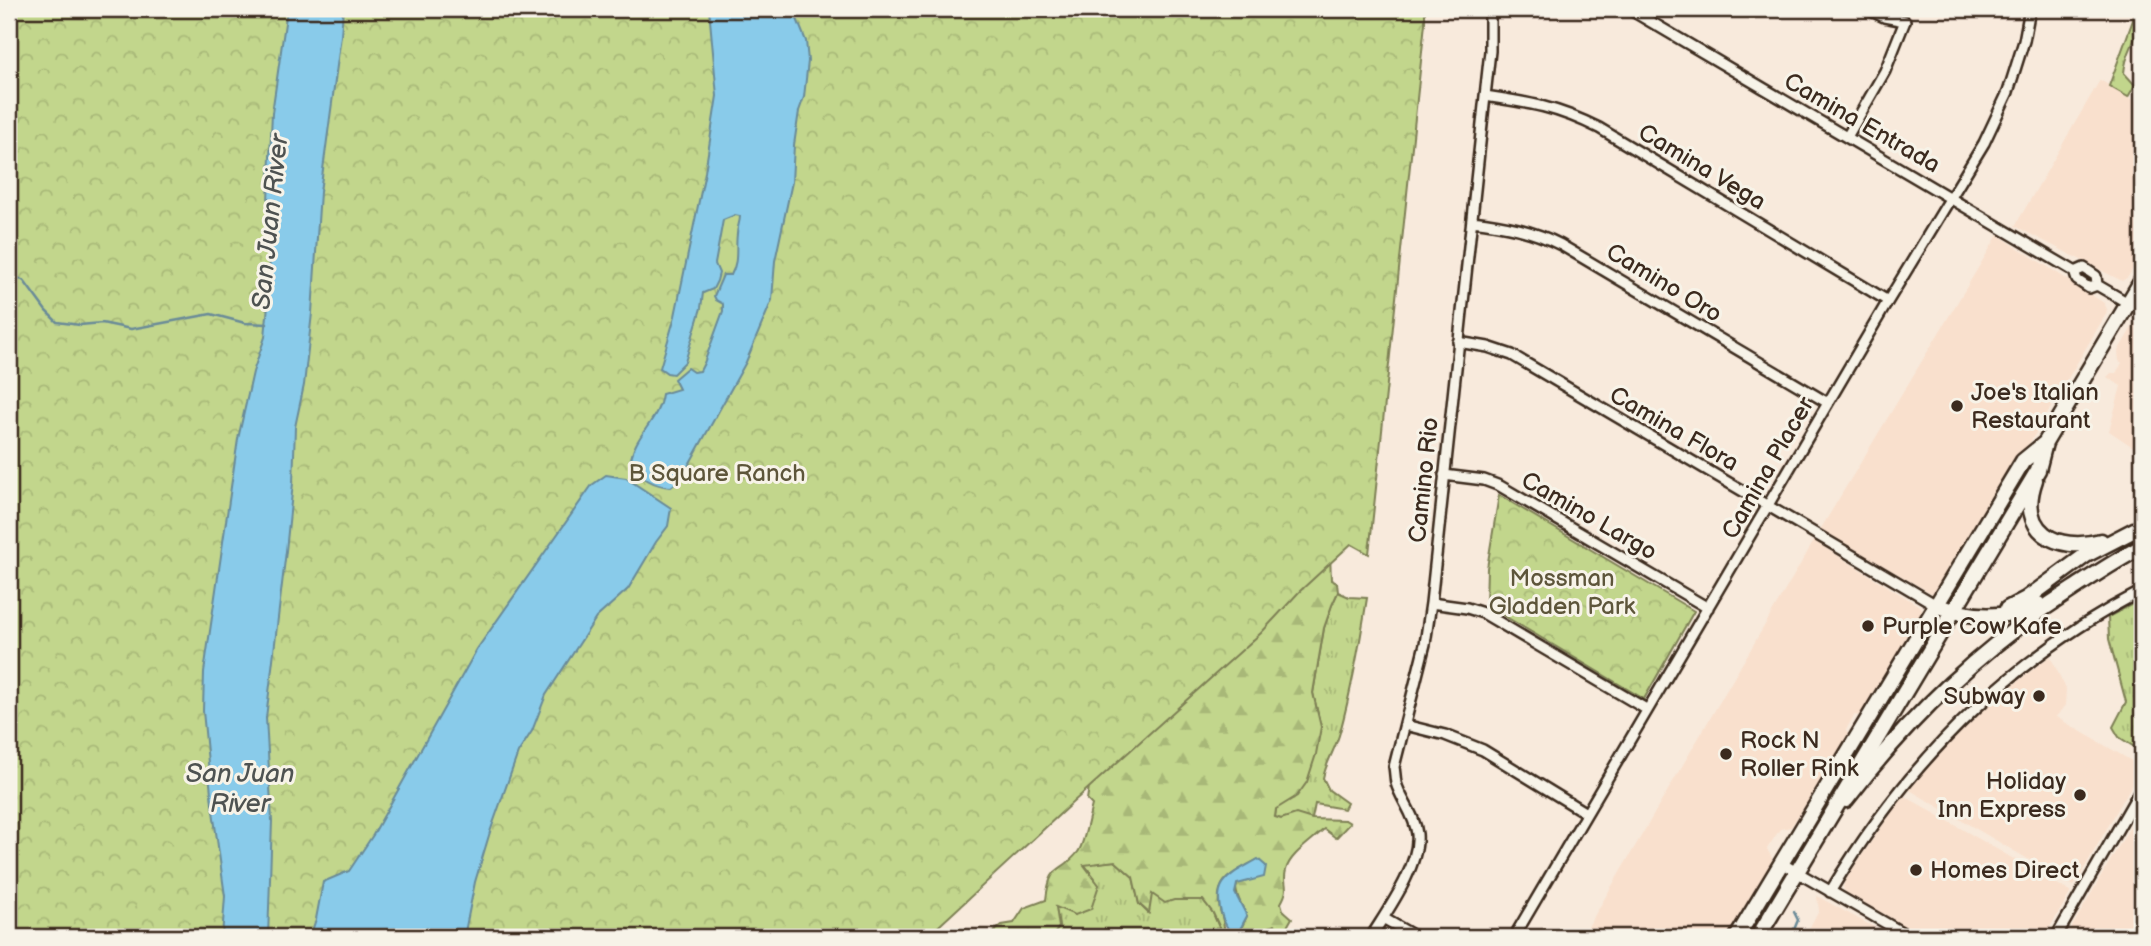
<svg xmlns="http://www.w3.org/2000/svg" width="2151" height="946" font-family="'Balsamiq Sans',sans-serif">
	<style>
		.built { fill: #f9e0cd }
		.grass { fill: url(#grass-tufts); stroke: #7e8055; stroke-width: 2 }
		.forest { fill: url(#forest-firs); stroke: #7e8055; stroke-width: 2 }
		.park { fill: url(#park-crowns); stroke: #7e8055; stroke-width: 2 }
		.water { fill: #89cbea; stroke: #6a8b98; stroke-width: 2 }
		.lines { fill: none; stroke-linecap: round; stroke-linejoin: round }
		.stream { stroke: #6a8b98; stroke-width: 2.5 }
		.minor-casing { stroke: #3b2a1e; stroke-width: 14 }
		.primary-casing { stroke: #3b2a1e; stroke-width: 19 }
		.trunk-casing { stroke: #3b2a1e; stroke-width: 19 }
		.minor { stroke: #f7f3e8; stroke-width: 9 }
		.primary { stroke: #f7f3e8; stroke-width: 14 }
		.trunk { stroke: #f7f3e8; stroke-width: 14 }
		.poi-dot { fill: #3b2a1e; stroke: #f7f3e8; stroke-width: 2.5 }
		.labels { text-anchor: middle; dominant-baseline: central; stroke-width: 6; stroke-linejoin: round; paint-order: stroke }
		.street-label { font-size: 24px; fill: #3b2a1e; stroke: #f7f3e8 }
		.poi-label { font-size: 24px; fill: #3b2a1e; stroke: #f7f3e8; text-anchor: start }
		.park-label { font-size: 24px; fill: #5d553a; stroke: #f7f3e8 }
		.water-label { font-size: 26px; font-style: italic; fill: #4e5251; stroke: #f7f3e8 }
	</style>
	<defs>
		<pattern id="grass-tufts" width="24" height="20" patternUnits="userSpaceOnUse" patternTransform="scale(1.75)"><rect width="24" height="20" fill="#c2d68c"/><path d="M3 7l-1-3M5 7V3M7 7l1-3M15 17l-1-3M17 17v-4M19 17l1-3" fill="none" stroke="#a8b878"/></pattern>
		<pattern id="forest-firs" width="22" height="20" patternUnits="userSpaceOnUse" patternTransform="scale(1.75)"><rect width="22" height="20" fill="#c2d68c"/><path d="M5 1l3.5 6h-7zM16 11l3.5 6h-7z" fill="#a8b878"/></pattern>
		<pattern id="park-crowns" width="20" height="18" patternUnits="userSpaceOnUse" patternTransform="scale(1.75)"><rect width="20" height="18" fill="#c2d68c"/><path d="M2 6a3 3 0 1 1 6 0M12 15a3 3 0 1 1 6 0" fill="none" stroke="#a8b878"/></pattern>
	</defs>
	<rect width="100%" height="100%" fill="#f8eadc"/>
	<filter id="ink" filterUnits="userSpaceOnUse"><feTurbulence type="fractalNoise" baseFrequency=".0143" numOctaves="2"/><feDisplacementMap in="SourceGraphic" scale="14" xChannelSelector="R" yChannelSelector="G"/><feConvolveMatrix kernelMatrix="1 2 1 2 8 2 1 2 1" color-interpolation-filters="sRGB"/></filter>
	<g filter="url(#ink)">
		<path class="built" d="M 2100,80 L 2142,105 L 2142,254 L 2128,277 L 2122,281 L 2015,226 Z
			M 1998,235 L 2104,303 L 2107,309 L 2106,314 L 1976,534 L 1935,594 L 1933,594 L 1820,530 Z
			M 2142,306 L 2142,453 L 2109,431 L 2121,386 L 2107,377 L 2111,373 L 2116,373 L 2122,363 L 2119,361 L 2118,351 L 2140,314 L 2137,314 Z
			M 1814,541 L 1921,607 L 1925,614 L 1863,716 L 1854,715 L 1846,730 L 1850,737 L 1825,777 L 1791,827 L 1780,829 L 1767,849 L 1772,858 L 1771,866 L 1729,937 L 1582,937 Z
			M 2050,656 L 2066,689 L 2065,705 L 2056,717 L 2142,767 L 2074,886 L 1908,789 L 1938,754 L 1988,705 Z
			M 1903,795 L 2071,892 L 2044,937 L 1924,937 L 1846,893 L 1843,887 L 1845,880 Z
			M 2142,806 L 2142,937 L 2066,937 Z
			M 1817,896 L 1844,911 L 1892,937 L 1804,937 L 1819,911 Z"/>
		<path class="grass" d="M 2137,9 L 2142,9 C 2142,35 2125,50 2124,73 L 2135,85 L 2128,97 L 2109,86 Z
			M 1338,592 L 1349,597 L 1367,598 C 1360,643 1352,688 1340,732 C 1336,748 1326,762 1323,778 L 1329,790 L 1347,803 L 1344,809 L 1315,804 L 1312,819 L 1296,815 L 1281,819 L 1275,817 L 1276,809 L 1321,727 L 1313,693 L 1324,628 L 1332,605 Z
			M 2142,599 L 2142,686 L 2134,697 L 2142,721 L 2142,752 L 2119,737 L 2113,727 L 2126,702 L 2109,639 L 2108,617 Z
			M 1115,861 L 1133,877 L 1139,904 L 1148,913 L 1151,893 L 1174,900 L 1203,900 L 1213,913 L 1223,937 L 1052,937 L 1059,927 L 1055,906 L 1075,915 L 1095,878 L 1084,864 Z"/>
		<path class="forest" d="M 1330,553 L 1331,580 L 1337,583 L 1338,592 L 1332,605 L 1324,628 L 1313,693 L 1321,727 L 1316,754 L 1307,782 L 1297,796 L 1276,809 L 1275,817 L 1281,819 L 1296,814 L 1312,819 L 1345,820 L 1350,823 L 1336,838 L 1324,829 C 1312,841 1290,854 1286,870 C 1282,885 1291,886 1281,903 L 1283,910 L 1292,918 L 1284,932 L 1275,925 L 1268,927 L 1266,937 L 1237,937 L 1247,916 C 1229,882 1234,887 1258,859 C 1234,873 1213,878 1220,910 C 1223,920 1225,927 1224,937 L 1213,913 L 1203,900 L 1174,900 L 1165,903 L 1152,894 L 1149,913 L 1139,904 L 1133,877 L 1115,861 L 1084,865 L 1099,885 L 1091,909 L 1075,915 L 1056,907 L 1059,927 L 1052,937 L 988,937 L 1002,925 L 1014,923 L 1024,908 L 1046,900 C 1050,862 1060,875 1078,852 C 1084,845 1089,816 1092,805 L 1087,800 L 1090,779 Z"/>
		<path class="park" d="M 9,9 L 1425,9 L 1425,23 L 1369,554 L 1351,544 L 1299,592 L 1261,633 L 1072,803 L 927,937 L 9,937 Z
			M 1499,495 L 1694,611 L 1644,699 L 1486,605 L 1487,568 Z"/>
		<path class="water" d="M 287,9 L 343,9 L 341,36 L 320,192 L 312,313 L 304,385 L 295,427 L 293,483 L 286,551 L 266,718 L 272,821 L 268,937 L 222,937 L 225,896 L 212,804 L 203,711 L 204,672 L 238,439 L 253,372 L 265,337 L 270,283 L 268,201 L 272,113 Z
			M 709,9 L 793,9 L 806,41 L 808,61 L 804,97 L 799,111 L 794,145 L 792,182 L 775,261 L 772,300 L 746,362 L 681,479 L 671,487 C 653,486 642,478 630,465 C 633,434 659,422 662,394 L 679,389 L 674,379 L 687,368 L 693,372 L 700,371 L 704,363 L 723,311 L 723,304 L 716,300 L 714,296 L 723,275 L 731,275 C 739,261 735,249 737,234 C 737,227 740,223 740,216 L 735,215 L 723,220 L 715,264 L 719,273 L 717,281 L 713,289 L 703,293 L 701,308 L 685,362 L 673,374 L 667,373 L 660,368 L 675,316 L 705,172 L 717,96 Z
			M 606,475 L 626,478 L 671,508 L 668,526 L 656,542 L 628,589 L 596,618 L 546,695 L 532,731 L 518,753 L 490,832 L 475,882 L 464,937 L 310,937 L 316,919 L 323,882 L 349,871 L 373,835 L 477,649 L 592,485 Z
			M 1258,859 L 1266,866 L 1264,877 L 1237,884 L 1235,893 L 1247,916 L 1239,931 L 1231,936 C 1229,928 1224,924 1222,916 C 1211,880 1231,875 1258,859 Z"/>
		<g class="lines">
			<path class="stream" d="M 9,273 L 24,281 L 46,311 L 57,322 L 80,325 L 102,323 L 131,329 L 211,314 L 245,323 L 267,324
				M 1791,937 L 1798,920 L 1794,912"/>
			<defs>
				<path id="minor" d="M 1629,9 L 2074,271 L 2077,280 L 2089,288 L 2097,285 L 2128,303
					M 1485,96 C 1531,103 1557,107 1599,128 L 1888,301
					M 1847,137 L 1885,71 L 1905,21 L 1884,17 L 1867,9
					M 1472,221 C 1504,225 1532,230 1561,245 L 1828,403
					M 2075,272 L 2084,268 L 2096,276 L 2097,285
					M 1458,342 L 1488,347 L 1512,355 L 1938,606
					M 1444,475 L 1484,480 L 1500,486 L 1708,608
					M 1431,603 L 1467,608 L 1483,613 L 1646,709
					M 1405,725 L 1445,735 L 1483,750 L 1586,813
					M 1781,863 L 1910,937
					M 1830,892 C 1907,763 2007,660 2142,591
					M 1383,918 L 1416,937
					M 1371,937 C 1387,911 1420,866 1417,834 C 1415,815 1401,800 1396,783 C 1395,778 1395,772 1394,767 L 1425,644 L 1431,603 L 1485,96 L 1490,51 L 1490,9
					M 1514,937 L 1888,301 L 1984,143 L 2008,92 L 2024,41 L 2030,9
					M 2056,937 L 2142,787"/>
				<path id="primary" d="M 2035,480 C 2017,531 2056,553 2101,541
					M 1938,606 C 1970,618 2006,620 2038,604
					M 2007,609 L 2026,599 L 2086,555 L 2142,526
					M 1846,800 C 1912,714 1982,647 2073,589 C 2096,574 2118,559 2142,547"/>
				<path id="trunk" d="M 1737,937 L 2023,461 L 2045,443
					M 1758,937 L 2038,470 L 2045,443 L 2142,280"/>
			</defs>
			<use href="#minor" class="minor-casing"/>
			<use href="#primary" class="primary-casing"/>
			<use href="#trunk" class="trunk-casing"/>
			<use href="#minor" class="minor"/>
			<use href="#primary" class="primary"/>
			<use href="#trunk" class="trunk"/>
		</g>
	</g>
	<g class="poi-dot">
		<circle cx="1957" cy="406" r="7"/>
		<circle cx="1868" cy="626" r="7"/>
		<circle cx="2039" cy="696" r="7"/>
		<circle cx="1726" cy="754" r="7"/>
		<circle cx="2080" cy="795" r="7"/>
		<circle cx="1916" cy="870" r="7"/>
	</g>
	<g class="labels">
		<g class="street-label">
			<text transform="translate(1862 123) rotate(30)">Camina Entrada</text>
			<text transform="translate(1702 167) rotate(31)">Camina Vega</text>
			<text transform="translate(1664 283) rotate(31)">Camino Oro</text>
			<text transform="translate(1674 429) rotate(30)">Camina Flora</text>
			<text transform="translate(1768 468) rotate(-60)">Camina Placer</text>
			<text transform="translate(1424 480) rotate(-84)">Camino Rio</text>
			<text transform="translate(1589 516) rotate(30)">Camino Largo</text>
		</g>
		<g class="poi-label">
			<text x="1971" y="392">Joe's Italian<tspan x="1971" dy="28">Restaurant</tspan></text>
			<text x="1882" y="626">Purple Cow Kafe</text>
			<text x="2025" y="696" text-anchor="end">Subway</text>
			<text x="1740" y="740">Rock N<tspan x="1740" dy="28">Roller Rink</tspan></text>
			<text x="2066" y="781" text-anchor="end">Holiday<tspan x="2066" dy="28">Inn Express</tspan></text>
			<text x="1930" y="870">Homes Direct</text>
		</g>
		<g class="park-label">
			<text x="717" y="473">B Square Ranch</text>
			<text x="1562" y="578">Mossman<tspan x="1562" dy="28">Gladden Park</tspan></text>
		</g>
		<g class="water-label">
			<text transform="translate(271 222) rotate(-84)">San Juan River</text>
			<text x="240" y="774">San Juan<tspan x="240" dy="30">River</tspan></text>
		</g>
	</g>
	<rect width="2151" height="946" fill="none" stroke="#f7f3e8" stroke-width="35"/>
	<rect x="18" y="18" width="2116" height="911" fill="none" stroke="#3b2a1e" stroke-width="2.5" filter="url(#ink)"/>
</svg>
